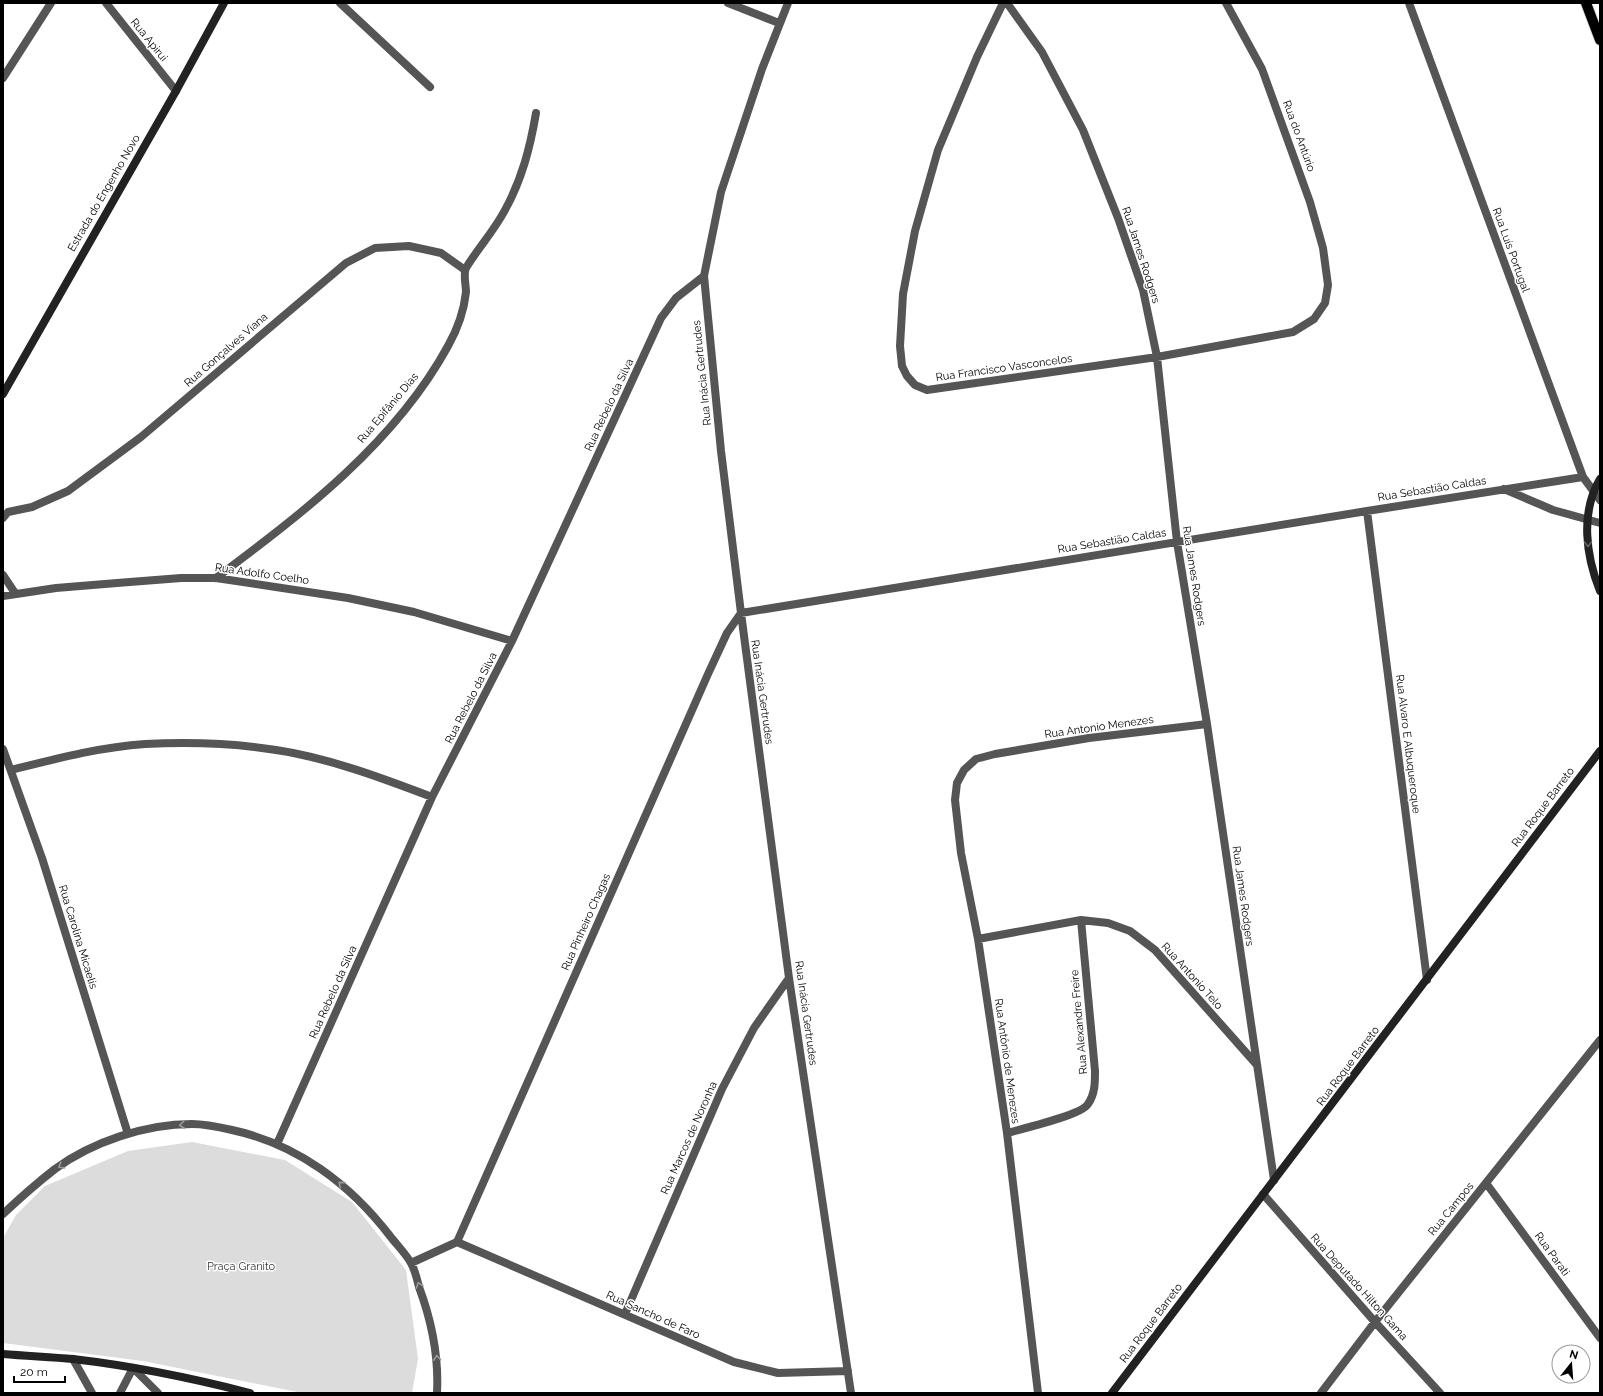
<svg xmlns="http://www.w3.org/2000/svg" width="1603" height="1396" font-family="Raleway,sans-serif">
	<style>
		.green { fill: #dcdcdc }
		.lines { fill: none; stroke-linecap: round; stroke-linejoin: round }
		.primary-casing { stroke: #dbdbdb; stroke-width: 12 }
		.street { stroke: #555; stroke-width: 8 }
		.secondary { stroke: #222; stroke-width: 8 }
		.primary { stroke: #000; stroke-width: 10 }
		.oneway { stroke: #646464 }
		.oneway2 { stroke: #999 }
		.labels { text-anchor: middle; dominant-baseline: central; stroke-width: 3; stroke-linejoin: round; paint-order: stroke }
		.street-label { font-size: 11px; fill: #000; stroke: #fff }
		.park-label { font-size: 11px; fill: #333; stroke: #fff }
	</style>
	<rect width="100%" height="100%" fill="#fff"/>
	<path class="green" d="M 192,1142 L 285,1160 L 352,1202 L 406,1270 L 418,1359 L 412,1393 L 302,1393 L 143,1361 L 3,1343 L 3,1238 L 16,1215 L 45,1186 L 128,1151 Z"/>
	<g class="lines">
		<defs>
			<path id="primary" d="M 1586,3 L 1600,40"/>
		</defs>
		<use href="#primary" class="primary-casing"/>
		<path class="street" d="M 106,3 L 176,91
			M 340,3 L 430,87
			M 728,3 L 779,23
			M 788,3 L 762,69 L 721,192 L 704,276 L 721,451 L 741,613 L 789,978 L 851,1393
			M 1003,3 L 977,57 L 938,150 L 915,231 L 903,294 L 900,346 L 902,366 L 907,376 L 915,385 L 927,390 L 1157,357 L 1293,332 L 1314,319 L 1325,303 L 1328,285 L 1323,248 L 1310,202 L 1262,69 L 1226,3
			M 1007,3 L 1042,52 L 1083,130 L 1118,218 L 1143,290 L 1157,357 L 1177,542 L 1207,724 L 1274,1180
			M 1409,3 L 1583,477 L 1600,500
			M 3,78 L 51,3
			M 1504,489 L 1553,510 L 1600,523
			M 1367,511 L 1427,980
			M 3,518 L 8,512 L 32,507 L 68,491 L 141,437 L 346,263 L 375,248 L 409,246 L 441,253 L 465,270
			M 3,575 L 15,593
			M 216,578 C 303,513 395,443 448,346 C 457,330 464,311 466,292 C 466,285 463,274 466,268 C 478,248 494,231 505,210 C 522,179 530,148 536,113
			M 3,596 L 56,588 L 117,583 L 181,578 L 216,578 L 348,598 L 414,612 L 512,641
			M 3,749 L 42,858 L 128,1134
			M 11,770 C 55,759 100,747 145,744 C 189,742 233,743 276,750 C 329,758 382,778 432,797
			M 978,939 L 1081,920 L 1108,923 L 1130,931 L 1155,950 L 1257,1065
			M 1007,1133 C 1021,1129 1082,1115 1088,1104 C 1095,1094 1095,1083 1095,1071 L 1081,920
			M 277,1144 L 432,797 L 512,641 L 661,318 L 676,298 L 704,276
			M 1486,1183 L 1600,1338
			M 1263,1194 L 1375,1322 L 1440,1393
			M 3,1214 C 20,1198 37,1183 55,1169 C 92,1142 145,1124 192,1124 C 205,1124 219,1127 232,1130 C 297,1144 350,1184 390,1236 C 397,1245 406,1254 411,1263 C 415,1270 417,1279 419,1287 C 432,1322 439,1356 437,1393
			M 457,1242 L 708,674 L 727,633 L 741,613 L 1367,511 L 1583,477
			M 457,1242 L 734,1362 L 778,1373 L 848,1371
			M 411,1263 L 457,1242
			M 625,1314 L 722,1089 L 754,1028 L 789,978
			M 73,1359 L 92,1393
			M 120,1393 L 133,1368 L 158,1393
			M 1038,1393 L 1007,1133 L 978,939 L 961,853 L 955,800 L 957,783 L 964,770 L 976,759 L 995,754 L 1089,738 L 1207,724
			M 1321,1393 L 1375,1322 L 1600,1040"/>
		<path class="secondary" d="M 3,394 L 176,91 L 224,3
			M 1600,479 C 1580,513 1586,556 1600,591
			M 3,1354 C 26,1356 50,1357 73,1359 C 133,1366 192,1378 250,1393
			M 1112,1393 L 1600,751"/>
		<use href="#primary" class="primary"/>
	</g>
	<defs><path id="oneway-chevron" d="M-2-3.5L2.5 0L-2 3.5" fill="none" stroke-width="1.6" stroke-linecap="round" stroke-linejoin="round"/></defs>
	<use class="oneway" href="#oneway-chevron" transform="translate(1588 544) rotate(89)"/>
	<g class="oneway2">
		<use href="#oneway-chevron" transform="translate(182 1125) rotate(174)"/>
		<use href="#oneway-chevron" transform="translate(61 1166) rotate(148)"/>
		<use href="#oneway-chevron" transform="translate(341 1184) rotate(-139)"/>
		<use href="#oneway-chevron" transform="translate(419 1285) rotate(-109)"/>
		<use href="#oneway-chevron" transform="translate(437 1358) rotate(-93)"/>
	</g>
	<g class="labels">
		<g class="street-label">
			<text transform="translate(149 40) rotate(51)">Rua Apirui</text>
			<text transform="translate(1299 136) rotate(70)">Rua do Antúrio</text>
			<text transform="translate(104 193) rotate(-60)">Estrada do Engenho Novo</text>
			<text transform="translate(1511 250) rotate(70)">Rua Luís Portugal</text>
			<text transform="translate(1141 255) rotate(72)">Rua James Rodgers</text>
			<text transform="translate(226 350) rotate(-41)">Rua Gonçalves Viana</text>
			<text transform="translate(1004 368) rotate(-8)">Rua Francisco Vasconcelos</text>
			<text transform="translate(702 373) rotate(-96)">Rua Inácia Gertrudes</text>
			<text transform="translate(609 405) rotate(-65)">Rua Rebelo da Silva</text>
			<text transform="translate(388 408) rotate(-50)">Rua Epifânio Dias</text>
			<text transform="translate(1432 489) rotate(-9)">Rua Sebastião Caldas</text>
			<text transform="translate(1112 541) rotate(-9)">Rua Sebastião Caldas</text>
			<text transform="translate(262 574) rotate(8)">Rua Adolfo Coelho</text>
			<text transform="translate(1194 576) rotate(81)">Rua James Rodgers</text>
			<text transform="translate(762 692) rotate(82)">Rua Inácia Gertrudes</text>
			<text transform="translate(471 698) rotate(-63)">Rua Rebelo da Silva</text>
			<text transform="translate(1099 727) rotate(-8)">Rua Antonio Menezes</text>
			<text transform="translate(1408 744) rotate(83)">Rua Alvaro E Albuqueroque</text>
			<text transform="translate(1543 807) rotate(-53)">Rua Roque Barreto</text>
			<text transform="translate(1243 896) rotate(82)">Rua James Rodgers</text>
			<text transform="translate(586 922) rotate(-66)">Rua Pinheiro Chagas</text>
			<text transform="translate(78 937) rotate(73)">Rua Carolina Micaelis</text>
			<text transform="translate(1192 976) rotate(48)">Rua Antonio Telo</text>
			<text transform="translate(333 992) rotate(-66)">Rua Rebelo da Silva</text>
			<text transform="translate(806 1013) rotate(82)">Rua Inácia Gertrudes</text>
			<text transform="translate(1079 1022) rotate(-95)">Rua Alexandre Freire</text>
			<text transform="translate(1007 1061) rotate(82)">Rua Antônio de Menezes</text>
			<text transform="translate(1348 1066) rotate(-53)">Rua Roque Barreto</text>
			<text transform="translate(689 1138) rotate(-66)">Rua Marcos de Noronha</text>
			<text transform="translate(1451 1209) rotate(-51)">Rua Campos</text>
			<text transform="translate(1552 1254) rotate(54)">Rua Parati</text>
			<text transform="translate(1359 1287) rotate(48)">Rua Deputado Hilton Gama</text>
			<text transform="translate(653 1315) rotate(24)">Rua Sancho de Faro</text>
			<text transform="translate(1151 1323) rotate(-53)">Rua Roque Barreto</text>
		</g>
		<g class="park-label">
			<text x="241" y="1266">Praça Granito</text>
		</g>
	</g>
	<rect width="1603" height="1396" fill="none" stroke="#000000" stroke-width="8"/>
	<g transform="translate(1571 1364) rotate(17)"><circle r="19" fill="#ffffff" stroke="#999999"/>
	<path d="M0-3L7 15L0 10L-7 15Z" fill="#000000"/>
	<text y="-6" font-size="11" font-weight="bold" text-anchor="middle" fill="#000000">N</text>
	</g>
	<path d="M14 1376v6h51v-6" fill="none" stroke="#000000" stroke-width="2"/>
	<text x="20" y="1376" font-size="12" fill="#000000" stroke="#ffffff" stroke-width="3" paint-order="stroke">20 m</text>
</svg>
